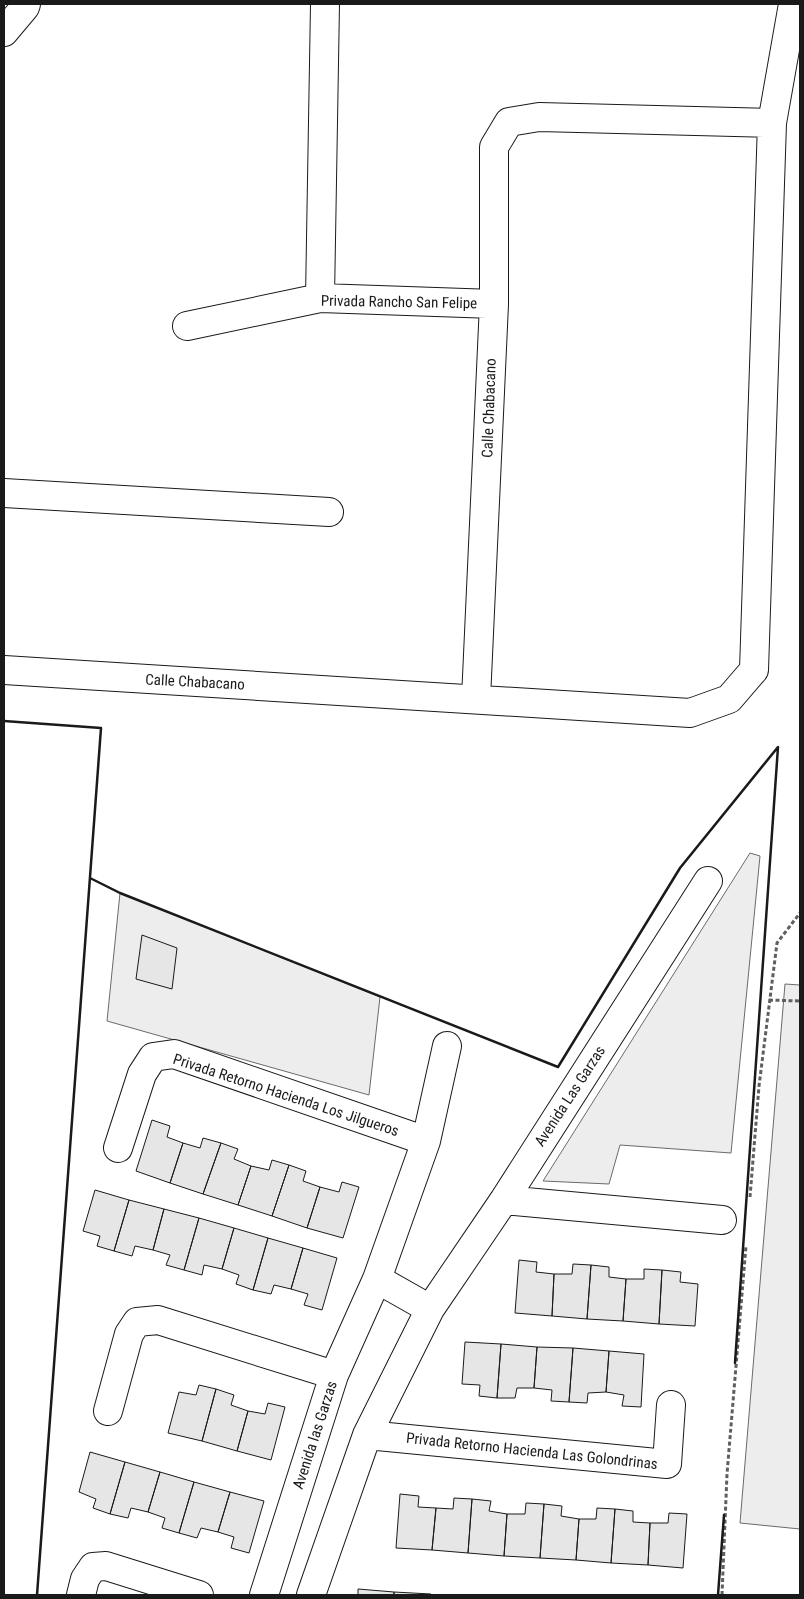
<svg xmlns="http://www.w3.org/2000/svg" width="804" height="1599" font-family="'Roboto Condensed',sans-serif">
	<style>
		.built { fill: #ededed; stroke: #6a6a6a }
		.building { fill: #e6e6e6; stroke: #1a1a1a }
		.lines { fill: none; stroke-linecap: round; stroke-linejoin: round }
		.minor-casing { stroke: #1a1a1a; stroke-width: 30 }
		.path { stroke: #5f5f5f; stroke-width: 3; stroke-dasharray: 4 2.5; stroke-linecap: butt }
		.minor { stroke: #fff; stroke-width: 28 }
		.wall { stroke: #1a1a1a; stroke-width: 2.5 }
		.labels { text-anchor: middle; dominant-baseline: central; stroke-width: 4; stroke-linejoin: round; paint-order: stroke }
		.street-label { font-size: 15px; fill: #1a1a1a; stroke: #fff }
	</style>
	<rect width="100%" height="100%" fill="#fff"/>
	<path class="built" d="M 750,853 L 760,856 L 731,1153 L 620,1145 L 609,1184 L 543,1181 Z
		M 120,893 L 380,997 L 369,1095 L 107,1021 Z
		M 785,984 L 800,985 L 800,1529 L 740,1523 Z"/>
	<path class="building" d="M 142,935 L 177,948 L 172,989 L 136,979 Z
		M 152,1120 L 170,1126 L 167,1137 L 183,1143 L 170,1183 L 136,1171 Z
		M 203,1138 L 221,1143 L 203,1194 L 170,1183 L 183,1143 L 200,1148 Z
		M 221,1143 L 238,1149 L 234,1159 L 251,1166 L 238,1205 L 203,1194 Z
		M 272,1160 L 289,1165 L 272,1216 L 238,1205 L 251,1166 L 269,1170 Z
		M 289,1165 L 306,1171 L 303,1181 L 320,1187 L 307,1228 L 272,1216 Z
		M 342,1182 L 359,1187 L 343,1238 L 307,1228 L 320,1187 L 339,1192 Z
		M 95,1190 L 129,1200 L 114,1251 L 97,1246 L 100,1236 L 83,1231 Z
		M 129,1200 L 164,1209 L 153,1250 L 135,1246 L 132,1256 L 114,1251 Z
		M 164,1209 L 199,1218 L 184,1270 L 166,1265 L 170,1255 L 153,1250 Z
		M 199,1218 L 234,1228 L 222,1269 L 204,1265 L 202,1275 L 184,1270 Z
		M 234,1228 L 268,1238 L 253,1290 L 236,1284 L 239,1275 L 222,1269 Z
		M 268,1238 L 303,1248 L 291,1289 L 274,1285 L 271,1294 L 253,1290 Z
		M 303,1248 L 337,1258 L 322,1310 L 304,1305 L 308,1294 L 291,1289 Z
		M 519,1260 L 537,1262 L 536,1272 L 554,1274 L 552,1316 L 515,1313 Z
		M 573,1264 L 591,1265 L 587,1319 L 552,1316 L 554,1274 L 572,1274 Z
		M 591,1265 L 609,1267 L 609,1277 L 626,1279 L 623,1321 L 587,1319 Z
		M 644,1269 L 662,1270 L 659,1324 L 623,1321 L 626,1279 L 644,1279 Z
		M 662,1270 L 681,1272 L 680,1282 L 698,1284 L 695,1326 L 659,1324 Z
		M 465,1342 L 501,1344 L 497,1398 L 479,1396 L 480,1385 L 462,1384 Z
		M 501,1344 L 537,1347 L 534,1388 L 517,1388 L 515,1398 L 497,1398 Z
		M 537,1347 L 573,1348 L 569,1402 L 551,1401 L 552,1390 L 534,1388 Z
		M 573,1348 L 609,1351 L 606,1392 L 588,1393 L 587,1403 L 569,1402 Z
		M 609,1351 L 644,1354 L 641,1407 L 622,1406 L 624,1395 L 606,1392 Z
		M 199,1385 L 216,1389 L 202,1441 L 168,1433 L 179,1392 L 196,1395 Z
		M 216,1389 L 234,1395 L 231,1405 L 248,1411 L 237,1451 L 202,1441 Z
		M 268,1403 L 285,1407 L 271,1460 L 237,1451 L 248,1411 L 265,1414 Z
		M 90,1452 L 125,1462 L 110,1514 L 93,1508 L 96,1499 L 79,1492 Z
		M 125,1462 L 160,1472 L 148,1512 L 131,1508 L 128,1518 L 110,1514 Z
		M 160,1472 L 194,1482 L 179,1533 L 162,1528 L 165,1518 L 148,1512 Z
		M 194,1482 L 230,1492 L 218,1532 L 201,1528 L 197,1538 L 179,1533 Z
		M 230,1492 L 264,1501 L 249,1553 L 231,1548 L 234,1537 L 218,1532 Z
		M 400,1494 L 419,1496 L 418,1507 L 436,1508 L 432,1550 L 396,1548 Z
		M 454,1498 L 472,1499 L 468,1553 L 432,1550 L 436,1508 L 453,1509 Z
		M 472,1499 L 491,1501 L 489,1511 L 507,1514 L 504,1556 L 468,1553 Z
		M 526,1503 L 544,1504 L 540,1558 L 504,1556 L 507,1514 L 525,1514 Z
		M 544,1504 L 562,1506 L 561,1516 L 579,1519 L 576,1560 L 540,1558 Z
		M 597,1508 L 615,1509 L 611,1563 L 576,1560 L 579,1519 L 596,1519 Z
		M 615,1509 L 633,1511 L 633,1522 L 650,1523 L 648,1565 L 611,1563 Z
		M 669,1513 L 687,1514 L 683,1568 L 648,1565 L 650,1523 L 668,1523 Z
		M 358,1589 L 394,1592 L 394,1595 L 358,1595 Z
		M 394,1592 L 431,1594 L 431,1595 L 394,1595 Z"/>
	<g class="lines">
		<defs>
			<path id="minor" d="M 4,32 L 25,7 L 26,4
				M 320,298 L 325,4
				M 187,326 L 320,298 L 494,304
				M 4,493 L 329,512
				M 4,670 L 690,713 L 729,699 L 754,670 L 772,123 L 793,4
				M 476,699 L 494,304 L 494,147 L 509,122 L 539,117 L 772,123
				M 118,1148 L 142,1074 L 153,1057 L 174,1054 L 426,1141
				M 504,1200 L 722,1220
				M 377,1279 L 430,1309
				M 108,1411 L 129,1334 L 137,1322 L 158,1320 L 334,1375
				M 367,1435 L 667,1464 L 671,1405
				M 81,1595 L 85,1579 L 93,1567 L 106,1566 L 199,1595
				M 264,1595 L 334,1375 L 377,1279 L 426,1141 L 447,1046
				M 311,1595 L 367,1435 L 430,1309 L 504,1200 L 708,881"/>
		</defs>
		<use href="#minor" class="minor-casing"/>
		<path class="path" d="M 769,1000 L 800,1001
			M 750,1197 L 759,1086 L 777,943 L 800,913
			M 722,1595 L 727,1474 L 746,1246"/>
		<use href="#minor" class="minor"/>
		<path class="wall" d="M 4,721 L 101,728 L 37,1595
			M 90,878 L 120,893 L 558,1067 L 680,868 L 778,747 L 735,1363
			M 718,1595 L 724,1515"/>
	</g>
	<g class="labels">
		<g class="street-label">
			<text transform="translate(399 302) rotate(1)">Privada Rancho San Felipe</text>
			<text transform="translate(489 408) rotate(-88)">Calle Chabacano</text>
			<text transform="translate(195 682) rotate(3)">Calle Chabacano</text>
			<text transform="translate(286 1095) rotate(18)">Privada Retorno Hacienda Los Jilgueros</text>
			<text transform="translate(570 1096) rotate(-57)">Avenida Las Garzas</text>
			<text transform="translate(315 1435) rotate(-72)">Avenida las Garzas</text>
			<text transform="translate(532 1451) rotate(6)">Privada Retorno Hacienda Las Golondrinas</text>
		</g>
	</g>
	<rect width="804" height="1599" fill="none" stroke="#1a1a1a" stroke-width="10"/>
</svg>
